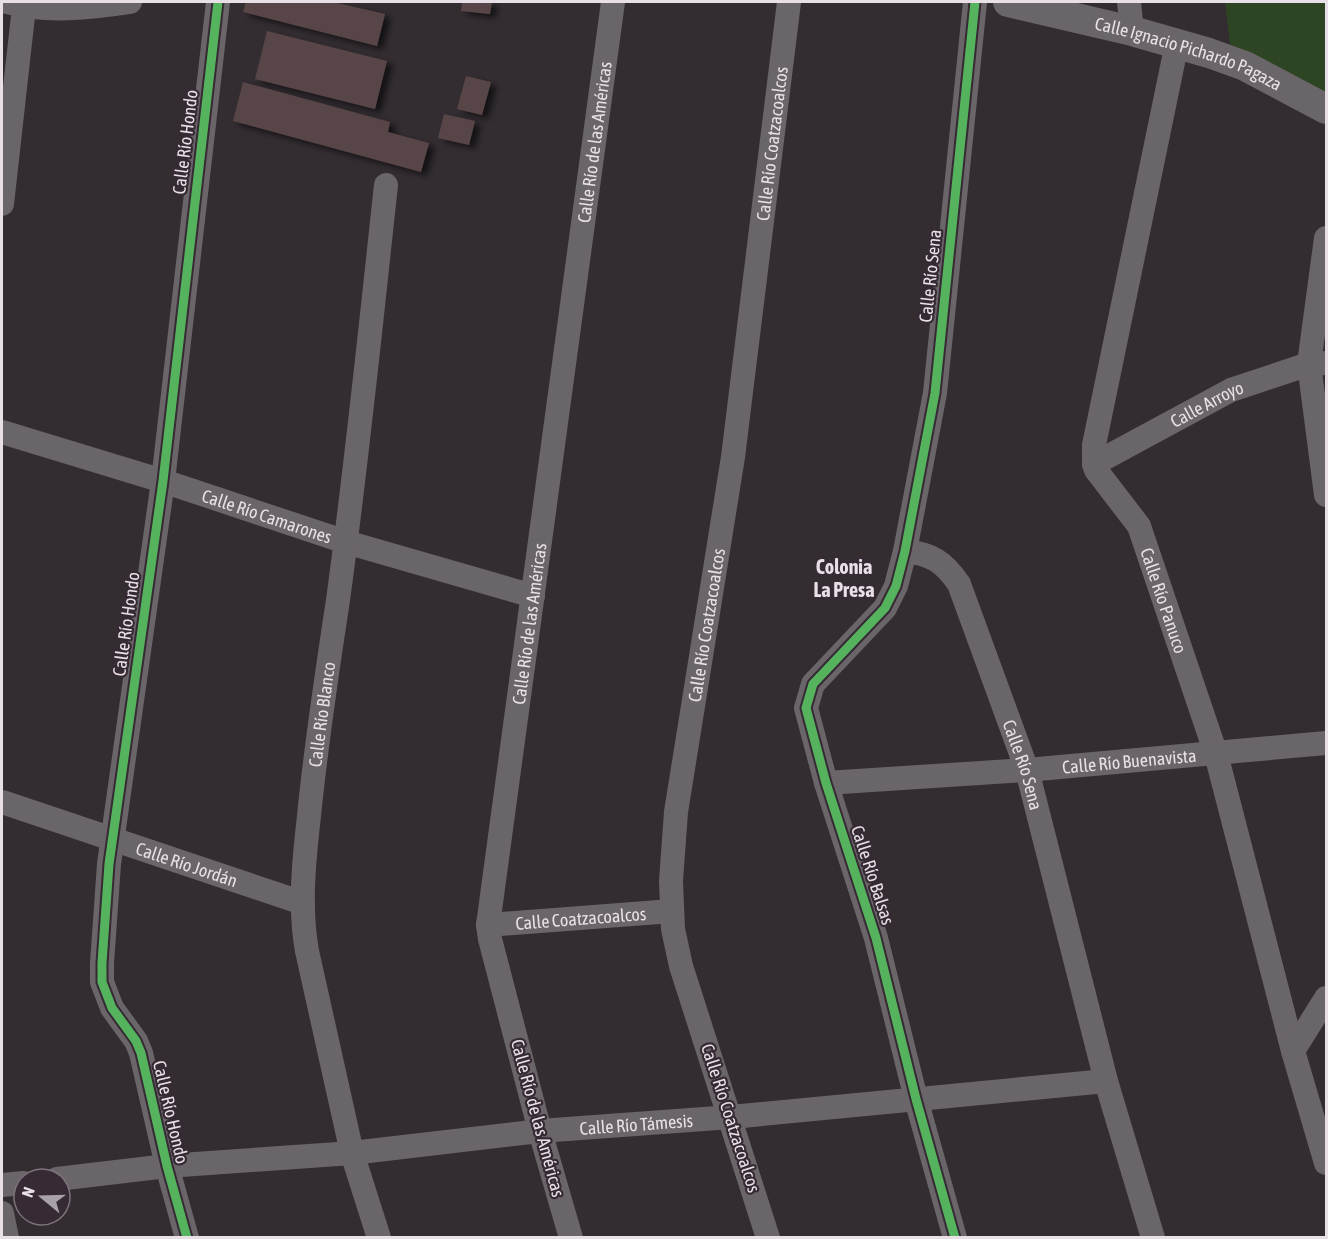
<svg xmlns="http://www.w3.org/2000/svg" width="1328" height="1239" font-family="'Asap Condensed',sans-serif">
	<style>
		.green { fill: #2d4523 }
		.building { fill: #594547; filter: url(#shadow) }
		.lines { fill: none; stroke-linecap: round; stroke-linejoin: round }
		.minor { stroke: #6a6569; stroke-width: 24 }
		.tertiary { stroke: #6a6569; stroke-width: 30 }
		.cycleway-casing { stroke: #362a34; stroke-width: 13 }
		.cycleway { stroke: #56b35d; stroke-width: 9 }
		.labels { text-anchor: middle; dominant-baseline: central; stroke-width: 4.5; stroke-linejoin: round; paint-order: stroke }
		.street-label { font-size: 18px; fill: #e9e0e7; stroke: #362a34 }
		.neighbourhood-label { font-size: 20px; font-weight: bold; fill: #e9e0e7; stroke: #362a34 }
	</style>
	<defs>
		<filter id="shadow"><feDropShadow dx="6" dy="4" stdDeviation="3" flood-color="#0009"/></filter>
	</defs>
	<rect width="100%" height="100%" fill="#332d32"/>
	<path class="green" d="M 1225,2 L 1326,2 L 1326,97 L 1230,44 Z"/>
	<path class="building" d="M 246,2 L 333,2 L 385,14 L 377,46 L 243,12 Z
		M 462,2 L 492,2 L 490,14 L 461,11 Z
		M 267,31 L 387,61 L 375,109 L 255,79 Z
		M 466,76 L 491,82 L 482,115 L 457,109 Z
		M 243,82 L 390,122 L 388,132 L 429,143 L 421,172 L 233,121 Z
		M 444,114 L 475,121 L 469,145 L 438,138 Z"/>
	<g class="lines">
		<g class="minor">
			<path d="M 7,2 C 46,13 91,8 130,2"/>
			<path d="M 1129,2 L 1132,31"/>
			<path id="s1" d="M 1177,43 L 1094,445 L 1094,464 L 1096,470 L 1139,526 L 1216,754 L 1293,1051 L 1326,1163"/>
			<path d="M 2,204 L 24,7"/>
			<path d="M 1326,238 L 1309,364 L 1326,495"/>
			<path id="s2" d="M 2,432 L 163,481 L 346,542 L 533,596"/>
			<path id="s3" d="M 1094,464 L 1231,390 L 1309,364 L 1326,363"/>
			<path id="s4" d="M 905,551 C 932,554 944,562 959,584 L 1027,770 L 1106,1081 L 1153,1238"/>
			<path id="s5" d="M 826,783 L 1027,770 L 1326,743"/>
			<path id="s6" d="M 2,802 L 303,903"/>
			<path id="s7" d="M 488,925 L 672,911"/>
			<path d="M 1293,1051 L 1326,998"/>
			<path id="s8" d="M 57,1179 L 167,1166 L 352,1153 L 540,1131 L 731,1117 L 1106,1081"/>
			<path d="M 2,1185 L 24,1183"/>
			<path d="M 2,1213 L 7,1238"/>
			<path d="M 187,1238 L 167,1166 L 141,1053 L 136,1041 L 112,1008 L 102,982 L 102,963 L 109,864 L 163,481 L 218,2"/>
			<path id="s9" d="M 379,1238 L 352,1153 L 307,951 C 299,907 304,860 309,816 C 316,744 327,672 338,600 C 357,462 371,323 386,185"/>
			<path id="s10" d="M 571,1238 L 540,1131 L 490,939 L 488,925 L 613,2"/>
			<path id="s11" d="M 768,1238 L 681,966 L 673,929 L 671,881 L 676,812 L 733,457 L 789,2"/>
			<path d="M 955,1238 L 916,1099 L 876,938 L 826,783 L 806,708 L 813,684 L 885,608 L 896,586 L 905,551 L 935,393 L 975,2"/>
		</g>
		<path class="tertiary" id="s12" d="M 1008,2 L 1132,31 L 1209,53 L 1245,66 L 1326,109"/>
		<defs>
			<path id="cycleway" d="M 187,1238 L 167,1166 L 141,1053 L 136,1041 L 112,1008 L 102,982 L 102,963 L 109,864 L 163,481 L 218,2
				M 955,1238 L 916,1099 L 876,938 L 826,783 L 806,708 L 813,684 L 885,608 L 896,586 L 905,551 L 935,393 L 975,2"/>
		</defs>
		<use href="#cycleway" class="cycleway-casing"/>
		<use href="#cycleway" class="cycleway"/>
	</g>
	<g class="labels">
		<g class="street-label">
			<text stroke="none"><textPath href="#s12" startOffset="188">Calle Ignacio Pichardo Pagaza</textPath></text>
			<text transform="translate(185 142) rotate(-83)">Calle Río Hondo</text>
			<text stroke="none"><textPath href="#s10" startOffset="1114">Calle Río de las Américas</textPath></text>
			<text stroke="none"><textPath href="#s11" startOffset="1116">Calle Río Coatzacoalcos</textPath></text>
			<text transform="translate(930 276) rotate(-84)">Calle Río Sena</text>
			<text stroke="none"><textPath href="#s3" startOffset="128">Calle Arroyo</textPath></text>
			<text stroke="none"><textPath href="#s2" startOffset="278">Calle Río Camarones</textPath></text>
			<text stroke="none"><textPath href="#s1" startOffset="585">Calle Río Panuco</textPath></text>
			<text transform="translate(126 624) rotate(-82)">Calle Río Hondo</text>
			<text stroke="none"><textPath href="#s10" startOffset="628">Calle Río de las Américas</textPath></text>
			<text stroke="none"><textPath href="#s11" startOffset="630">Calle Río Coatzacoalcos</textPath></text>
			<text stroke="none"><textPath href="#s9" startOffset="534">Calle Río Blanco</textPath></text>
			<text stroke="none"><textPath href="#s5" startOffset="304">Calle Río Buenavista</textPath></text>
			<text stroke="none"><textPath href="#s4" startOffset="258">Calle Río Sena</textPath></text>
			<text stroke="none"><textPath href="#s6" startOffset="195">Calle Río Jordán</textPath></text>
			<text transform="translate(873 875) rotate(72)">Calle Río Balsas</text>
			<text stroke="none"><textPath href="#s7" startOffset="93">Calle Coatzacoalcos</textPath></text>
			<text transform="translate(171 1112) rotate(77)">Calle Río Hondo</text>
			<text transform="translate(538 1118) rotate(75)">Calle Río de las Américas</text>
			<text transform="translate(731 1118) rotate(72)">Calle Río Coatzacoalcos</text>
			<text stroke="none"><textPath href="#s8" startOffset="582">Calle Río Támesis</textPath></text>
		</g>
		<g class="neighbourhood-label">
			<text x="844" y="566">Colonia<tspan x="844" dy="23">La Presa</tspan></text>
		</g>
	</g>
	<rect width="1328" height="1239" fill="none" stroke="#e9e0e7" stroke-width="6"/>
	<g transform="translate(42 1197) rotate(289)"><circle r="28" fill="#362a34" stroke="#7e737c" stroke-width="1.5"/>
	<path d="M0-4.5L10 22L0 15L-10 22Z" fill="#a9a1a8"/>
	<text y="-9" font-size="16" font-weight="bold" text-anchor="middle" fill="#e9e0e7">N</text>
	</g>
</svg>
